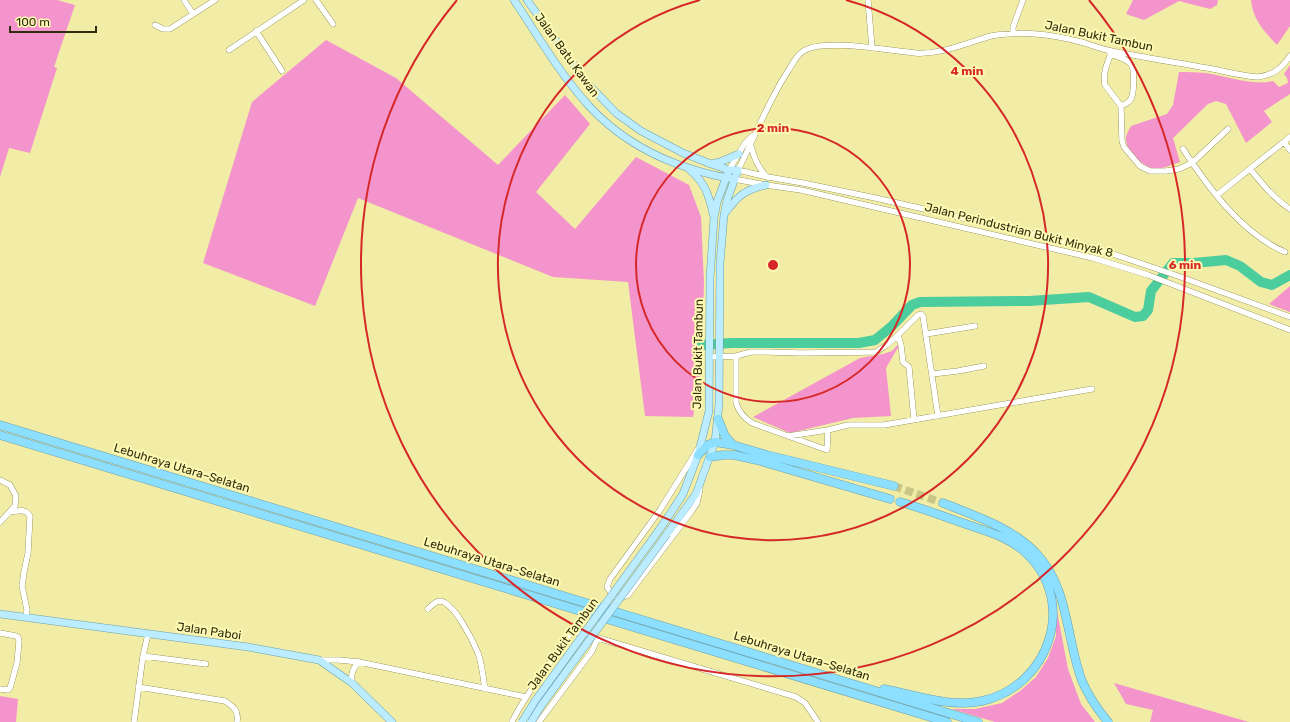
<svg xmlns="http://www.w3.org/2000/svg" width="1290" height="722" font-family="Rubik,sans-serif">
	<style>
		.green { fill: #f494cc }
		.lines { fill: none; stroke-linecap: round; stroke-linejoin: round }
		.river { stroke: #4bcd9d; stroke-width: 10 }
		.highway-tunnel { stroke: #cac688; stroke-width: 8; stroke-dasharray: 8 4; stroke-linecap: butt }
		.minor-casing { stroke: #726d29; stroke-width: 6 }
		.major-casing { stroke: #6ca1ab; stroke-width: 8 }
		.highway-casing { stroke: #6ca1ab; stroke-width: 9 }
		.minor { stroke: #fff; stroke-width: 5.5 }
		.major { stroke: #bbecff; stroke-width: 7 }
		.highway { stroke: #8ddfff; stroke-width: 8 }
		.major-bridge-casing { stroke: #6ca1ab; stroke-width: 8; stroke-linecap: butt }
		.major-bridge { stroke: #bbecff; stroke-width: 7 }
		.ring { fill: none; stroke: #d62828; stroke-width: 2 }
		.labels { text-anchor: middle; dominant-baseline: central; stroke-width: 4; stroke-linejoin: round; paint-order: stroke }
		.street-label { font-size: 12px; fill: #2f2d10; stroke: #fefab3 }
		.centre { fill: #d62828; stroke: #fefab3; stroke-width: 2 }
		.ring-label { font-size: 12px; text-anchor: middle; font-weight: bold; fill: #d62828; stroke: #fefab3; stroke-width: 4; stroke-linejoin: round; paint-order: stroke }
	</style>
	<rect width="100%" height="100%" fill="#f1eca6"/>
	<path class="green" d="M 0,0 L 57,0 L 75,5 L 54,67 L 57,68 L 30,153 L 9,148 L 0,177 Z
		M 1133,0 L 1218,0 L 1217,5 L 1210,9 L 1179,1 L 1144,20 L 1126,14 Z
		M 1251,0 L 1290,0 L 1290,26 L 1277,45 C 1264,31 1253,20 1251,0 Z
		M 326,40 L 396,78 L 498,165 L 565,95 L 590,124 L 536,192 L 575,229 L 636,157 L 689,185 L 701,217 L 704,283 L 702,345 L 703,358 L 693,417 L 645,416 L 628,282 L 553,277 L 358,198 L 315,306 L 203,263 L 252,102 Z
		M 1290,65 L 1290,94 L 1264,111 L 1272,122 L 1246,143 L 1226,104 L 1216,101 L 1208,104 L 1173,138 L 1180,162 C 1173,164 1163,169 1156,169 C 1144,168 1127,152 1126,140 C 1125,136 1129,130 1131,126 L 1167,114 L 1173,105 L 1179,72 C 1188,72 1196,72 1205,73 C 1227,76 1251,86 1273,81 L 1279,87 L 1288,83 L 1287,78 L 1284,74 Z
		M 1290,286 L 1290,312 L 1269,304 Z
		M 903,339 L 886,368 L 891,416 L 853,418 L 790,433 L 753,417 L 860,358 L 883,354 L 892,351 Z
		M 1056,606 L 1068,669 L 1081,704 L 1095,722 L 995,722 L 952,709 L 975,709 L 1002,703 L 1020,691 L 1036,677 L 1048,658 L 1056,636 Z
		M 1114,683 L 1249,722 L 1150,722 L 1153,710 L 1126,704 Z
		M 0,696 L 18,699 L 16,722 L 0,722 Z"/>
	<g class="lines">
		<path class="river" d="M 702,345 L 731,343 L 859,343 L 875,340 L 892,326 L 912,305 L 920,302 L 1029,301 L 1089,297 L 1135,317 L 1143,316 L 1148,310 L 1151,291 L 1173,263 L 1194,263 L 1226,260 L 1240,266 L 1261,282 L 1272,285 L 1290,275"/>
		<path class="highway-tunnel" d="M 894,486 L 943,503"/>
		<defs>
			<path id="minor" d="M 184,0 L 193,14
				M 316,0 L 333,24
				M 868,0 L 872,48
				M 155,25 L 163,29 L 170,29 L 215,0
				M 256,31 L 282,71
				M 1013,33 L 1013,27 L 1023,0
				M 229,50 L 304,0
				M 1112,51 C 1108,61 1102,74 1105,85 L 1121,106 L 1122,141 L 1124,147 L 1140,166 L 1150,171 L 1166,171 L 1179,169 L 1192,163 L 1228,129
				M 1110,54 C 1117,56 1126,59 1131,64 C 1135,69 1134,93 1131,99 C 1129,103 1125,104 1121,106
				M 1290,56 C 1281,69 1273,75 1258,77 C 1241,76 1224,71 1207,68 C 1174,62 1140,57 1107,50 C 1098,48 1089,44 1081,42 C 1066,38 1051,35 1036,34 C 1022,33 1005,33 991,36 C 966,43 941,55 915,53 C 891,51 820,37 802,52 C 796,56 792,65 788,71 C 767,103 755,137 738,170 L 768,177 L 803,183 L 880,199 L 1098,249 L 1178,276 L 1290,317
				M 1284,142 L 1290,150
				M 751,146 C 754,158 758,168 767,177
				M 1183,149 C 1208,187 1242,234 1285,252
				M 1250,169 C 1262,183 1273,198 1290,209
				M 729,170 L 745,143 L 752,136
				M 734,179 L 766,185 L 801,190 L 1093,258 L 1148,275 L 1290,330
				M 1217,195 L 1290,137
				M 926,334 L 975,326
				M 898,335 L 901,345 L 903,362 L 909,367 L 914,420
				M 736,356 L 736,403 C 739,412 744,418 752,423 L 827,450 L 828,430
				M 710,357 L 736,356 L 751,352 L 767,352 L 801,353 L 876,352 L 885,346 L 894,339 L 918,315 L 921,314 L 923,316 L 938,416
				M 932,374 L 958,371 L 984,366
				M 788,436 L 828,430 L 848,425 L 884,425 L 1092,389
				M 698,449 L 660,510 L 610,579 L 607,587 L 612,594 L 619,599 L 628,595 L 691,512 L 697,503 L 700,490
				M 0,480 L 10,485 L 16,496 L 15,506 L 0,522
				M 10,512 C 18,511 25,508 30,516 L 28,553 L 24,572 L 22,586 L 27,610 L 26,617
				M 428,609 C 431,606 435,601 440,601 C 454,602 473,641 478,653 C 482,664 483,677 485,689
				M 0,633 L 16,636 L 18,637 L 19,641 L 17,663 L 10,688 L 8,690 L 0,689
				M 598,638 L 796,697 L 805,703 L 818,722
				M 143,656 L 206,664
				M 319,660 L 339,660 L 359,662 L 526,697
				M 352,683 C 351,674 352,669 359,662
				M 138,687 L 225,701 C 234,707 239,711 237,722
				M 134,722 L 143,656 L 148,634
				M 512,722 C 521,702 535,685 547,667 C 553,657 562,640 571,634 C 578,629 591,636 598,638 L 592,651 L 539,722"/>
			<path id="major" d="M 514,0 C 538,36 560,74 589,106 C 613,132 645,152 677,164 C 694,170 712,176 730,178
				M 527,0 L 585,81 L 616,113 L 641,131 L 683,153 L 711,164 L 729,170 L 738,170 L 727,200 L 724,215 L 720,263 L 719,404 L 715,442 L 696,494 L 667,534
				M 711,164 L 720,162 L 739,154
				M 690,170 C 705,183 709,195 713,214
				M 725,213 C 738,196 744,190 766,185
				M 659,530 L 672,511 L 683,494 L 698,455 L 709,411 L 710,278 L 714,218 L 717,202 L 729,170
				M 0,614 L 248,647 L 319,660 L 352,683 L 392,722"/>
			<path id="highway" d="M 718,419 L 725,436 L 733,445
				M 0,425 L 978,722
				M 0,435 L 947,722
				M 698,455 L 708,445 L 715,442 L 733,445 L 767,455 L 894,486
				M 710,457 L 723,455 L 734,455 L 757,460 L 890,499
				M 943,503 C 975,516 1011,527 1036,553 C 1069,587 1066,639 1082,681 C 1088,695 1098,710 1108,722
				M 884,689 C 916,695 950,708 982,701 C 1050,686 1078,601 1026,553 C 1008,536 985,531 963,523 C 942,516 922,508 900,502"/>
		</defs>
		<use href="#minor" class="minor-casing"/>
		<use href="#major" class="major-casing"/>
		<use href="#highway" class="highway-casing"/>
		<use href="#minor" class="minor"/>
		<use href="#major" class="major"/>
		<use href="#highway" class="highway"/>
		<defs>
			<path id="major-bridge" d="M 522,722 L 535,701 L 659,530
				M 531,722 L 541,706 L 667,534"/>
		</defs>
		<use href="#major-bridge" class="major-bridge-casing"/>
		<use href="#major-bridge" class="major-bridge"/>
	</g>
	<g class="ring">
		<circle cx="773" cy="265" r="137"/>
		<path d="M846 0A275 275 0 1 1 700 0"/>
		<path d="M1089 0A412 412 0 1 1 457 0"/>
	</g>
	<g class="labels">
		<g class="street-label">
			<text transform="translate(1099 36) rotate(12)">Jalan Bukit Tambun</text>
			<text transform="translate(567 55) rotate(54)">Jalan Batu Kawan</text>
			<text transform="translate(1019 230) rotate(14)">Jalan Perindustrian Bukit Minyak 8</text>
			<text transform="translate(698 354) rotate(-89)">Jalan Bukit Tambun</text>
			<text transform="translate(182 468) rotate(17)">Lebuhraya Utara–Selatan</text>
			<text transform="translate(492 562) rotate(17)">Lebuhraya Utara–Selatan</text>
			<text transform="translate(209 631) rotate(8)">Jalan Paboi</text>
			<text transform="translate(563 644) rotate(-54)">Jalan Bukit Tambun</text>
			<text transform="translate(802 656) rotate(17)">Lebuhraya Utara–Selatan</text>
		</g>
	</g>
	<circle cx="773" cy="265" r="6" class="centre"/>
	<g class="ring-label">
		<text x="967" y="75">4 min</text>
		<text x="773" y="132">2 min</text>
		<text x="1185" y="269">6 min</text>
	</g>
	<path d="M10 26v6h86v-6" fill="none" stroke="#2f2d10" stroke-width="2"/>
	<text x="16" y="26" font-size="12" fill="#2f2d10" stroke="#fefab3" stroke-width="3" paint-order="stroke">100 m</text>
</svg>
